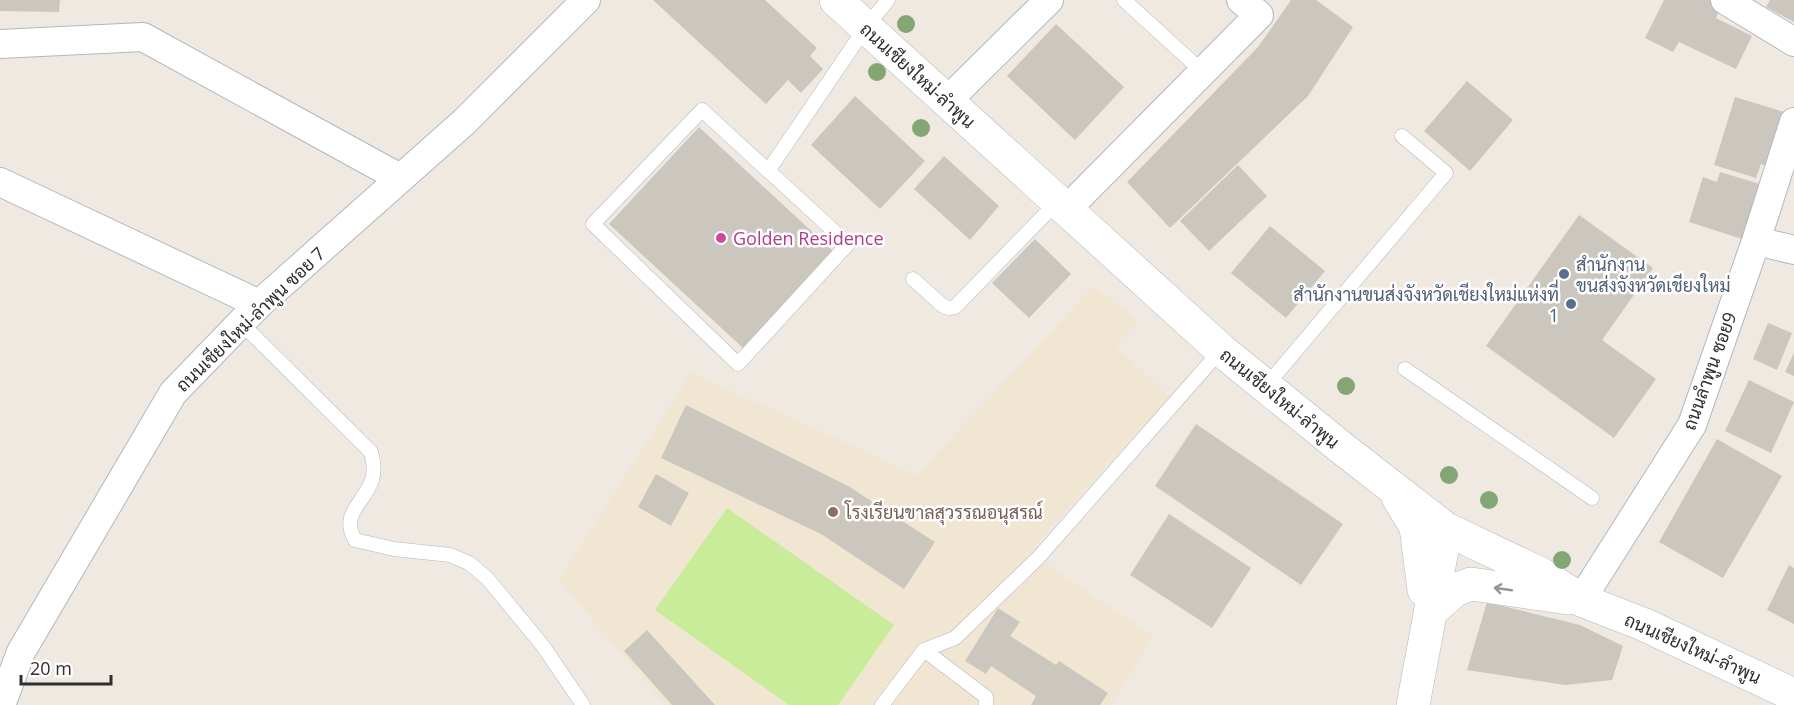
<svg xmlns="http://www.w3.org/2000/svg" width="1794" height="705" font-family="'Open Sans',Sarabun,sans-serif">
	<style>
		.education { fill: #f0e6d1 }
		.pitch { fill: #c9ec9a }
		.building { fill: #cbc7bf }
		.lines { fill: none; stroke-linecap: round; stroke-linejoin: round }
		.lane-casing { stroke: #b4b7c1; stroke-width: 15 }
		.street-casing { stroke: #b4b7c1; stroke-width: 30 }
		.secondary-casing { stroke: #b4b7c1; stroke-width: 34 }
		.lane { stroke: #fff; stroke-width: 14 }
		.street { stroke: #fff; stroke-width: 28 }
		.secondary { stroke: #fff; stroke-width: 33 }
		.tree { fill: #84a574 }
		.oneway { stroke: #969696 }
		.hotel-dot { fill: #d1479c; stroke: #fff; stroke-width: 2 }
		.service-dot { fill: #5c6f8a; stroke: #fff; stroke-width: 2 }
		.education-dot { fill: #8d6e63; stroke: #fff; stroke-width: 2 }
		.labels { text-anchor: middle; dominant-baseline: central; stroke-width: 5; stroke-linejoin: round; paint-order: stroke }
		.street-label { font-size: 18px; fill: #2e2e2e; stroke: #fff }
		.hotel-label { font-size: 18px; fill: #b23c85; stroke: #fff; text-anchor: start }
		.service-label { font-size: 18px; fill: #4e5e75; stroke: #fff; text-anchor: start }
		.education-label { font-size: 18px; fill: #785e54; stroke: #fff; text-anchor: start }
	</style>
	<rect width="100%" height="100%" fill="#efe9e1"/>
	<path class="education" d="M 1094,286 L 1138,322 L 1115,346 L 1170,397 L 1031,549 L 1038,558 L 1153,637 L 1111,705 L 666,705 L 559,580 L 691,373 L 917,475 Z"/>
	<path class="pitch" d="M 727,508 L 894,625 L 838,705 L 789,705 L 655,610 Z"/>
	<path class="building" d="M 0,0 L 60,0 L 59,12 L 0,11 Z
		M 653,0 L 765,0 L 817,48 L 810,56 L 823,69 L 801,93 L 788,80 L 766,104 Z
		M 1291,0 L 1316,0 L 1353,27 L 1308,96 L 1170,228 L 1127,182 L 1258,47 Z
		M 1664,0 L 1724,0 L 1716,18 L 1752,36 L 1736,69 L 1679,42 L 1673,52 L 1645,38 Z
		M 1770,0 L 1794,0 L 1794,22 L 1766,7 Z
		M 1056,24 L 1124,87 L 1075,140 L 1007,76 Z
		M 1467,81 L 1513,120 L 1470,171 L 1424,131 Z
		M 855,96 L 925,161 L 880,209 L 811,145 Z
		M 1735,97 L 1787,113 L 1770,167 L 1761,164 L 1756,178 L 1714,165 Z
		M 699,127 L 833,251 L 743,348 L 609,224 Z
		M 944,156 L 999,206 L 970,240 L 914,189 Z
		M 1238,165 L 1267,196 L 1209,251 L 1180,221 Z
		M 1720,172 L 1760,184 L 1742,239 L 1689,222 L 1703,177 L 1717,182 Z
		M 1579,215 L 1653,268 L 1602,340 L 1656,379 L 1614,438 L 1486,346 Z
		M 1270,226 L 1325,271 L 1286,318 L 1231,273 Z
		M 1035,239 L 1071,274 L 1029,318 L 992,283 Z
		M 1768,323 L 1792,333 L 1777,370 L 1753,359 Z
		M 1794,353 L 1794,376 L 1785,372 Z
		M 1749,380 L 1794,402 L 1771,453 L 1725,431 Z
		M 686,405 L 848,486 L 935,542 L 904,589 L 821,534 L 661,458 Z
		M 1196,424 L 1343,524 L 1301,585 L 1155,486 Z
		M 1717,439 L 1782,476 L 1723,578 L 1659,542 Z
		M 656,474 L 689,493 L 671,526 L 638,507 Z
		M 1169,514 L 1251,568 L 1212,628 L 1130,575 Z
		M 1789,565 L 1794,568 L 1794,624 L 1767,610 Z
		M 1487,602 L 1580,625 L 1623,646 L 1612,680 L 1565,685 L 1467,670 Z
		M 998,608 L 1020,622 L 1010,636 L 1056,665 L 1059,661 L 1108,693 L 1100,705 L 1031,705 L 1036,696 L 991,666 L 986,674 L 965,661 Z
		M 647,630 L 715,705 L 672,705 L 624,651 Z"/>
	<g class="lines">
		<defs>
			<path id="lane" d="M 1124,0 L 1203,72
				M 702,110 L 848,244 L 738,364 L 593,224 Z
				M 768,171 L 866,27 L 888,0
				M 913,279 L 943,306 L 949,308 L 955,307 L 1057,202
				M 241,323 L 371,452 C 374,462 375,470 372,480 C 364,504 340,513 355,540 L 394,549 L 450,555 L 469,563 L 487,578 L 543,646 L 583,705
				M 1405,369 L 1592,498
				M 1266,386 L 1446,173 L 1402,136
				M 924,650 L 986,697 L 986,705
				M 882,705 L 924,650 L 955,638 L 1038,558 L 1221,350"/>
			<path id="street" d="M 1725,0 L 1794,42
				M 0,44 L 143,37 L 400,178
				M 947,101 L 1049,0
				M 0,182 L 259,304
				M 1066,210 L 1259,15 L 1241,0
				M 1756,241 L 1794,250
				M 1581,600 L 1692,425 L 1756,241 L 1794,122
				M 1,705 L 21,652 L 173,393 L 259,304 L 464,122 L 586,0"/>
			<path id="secondary" d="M 836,0 L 1221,350 L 1343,449 L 1446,529 L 1541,574 L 1581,600 L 1645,625 L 1794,695
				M 1398,497 L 1416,527 L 1424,590
				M 1430,612 L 1455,590 L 1471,584 L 1568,598
				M 1413,705 L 1446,529"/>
		</defs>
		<use href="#lane" class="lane-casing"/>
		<use href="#street" class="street-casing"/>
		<use href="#secondary" class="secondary-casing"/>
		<use href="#lane" class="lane"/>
		<use href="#street" class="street"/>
		<use href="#secondary" class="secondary"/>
	</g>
	<g class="tree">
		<circle cx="906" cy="24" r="9"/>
		<circle cx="877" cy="72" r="9"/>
		<circle cx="921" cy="128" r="9"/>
		<circle cx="1346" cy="386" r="9"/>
		<circle cx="1449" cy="475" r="9"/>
		<circle cx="1489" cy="500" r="9"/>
		<circle cx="1562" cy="560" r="9"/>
	</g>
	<defs><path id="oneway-shaft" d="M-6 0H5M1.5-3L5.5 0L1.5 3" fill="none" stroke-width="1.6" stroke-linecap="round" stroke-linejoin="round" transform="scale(1.5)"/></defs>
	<use class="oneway" href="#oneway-shaft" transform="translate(1503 589) rotate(-172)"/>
	<circle class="hotel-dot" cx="721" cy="238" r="6"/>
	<g class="service-dot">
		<circle cx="1564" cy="274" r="6"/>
		<circle cx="1571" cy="304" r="6"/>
	</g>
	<circle class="education-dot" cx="833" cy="512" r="6"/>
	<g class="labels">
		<g class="street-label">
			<text transform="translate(918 75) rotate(42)">ถนนเชียงใหม่-ลำพูน</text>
			<text transform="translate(250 319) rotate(-44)">ถนนเชียงใหม่-ลำพูน ซอย 7</text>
			<text transform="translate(1709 371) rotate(-70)">ถนนลำพูน ซอย9</text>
			<text transform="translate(1280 398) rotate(39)">ถนนเชียงใหม่-ลำพูน</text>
			<text transform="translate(1693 648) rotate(24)">ถนนเชียงใหม่-ลำพูน</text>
		</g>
		<g class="hotel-label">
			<text x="733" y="238">Golden Residence</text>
		</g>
		<g class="service-label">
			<text x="1576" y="264">สำนักงาน<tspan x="1576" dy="21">ขนส่งจังหวัดเชียงใหม่</tspan></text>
			<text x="1559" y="294" text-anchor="end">สำนักงานขนส่งจังหวัดเชียงใหม่แห่งที่<tspan x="1559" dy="21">1</tspan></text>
		</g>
		<g class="education-label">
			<text x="845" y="512">โรงเรียนขาลสุวรรณอนุสรณ์</text>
		</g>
	</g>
	<path d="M21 675v9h90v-9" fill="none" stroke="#2e2e2e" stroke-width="3"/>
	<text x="30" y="675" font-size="18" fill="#2e2e2e" stroke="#ffffff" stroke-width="4.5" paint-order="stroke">20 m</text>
</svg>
